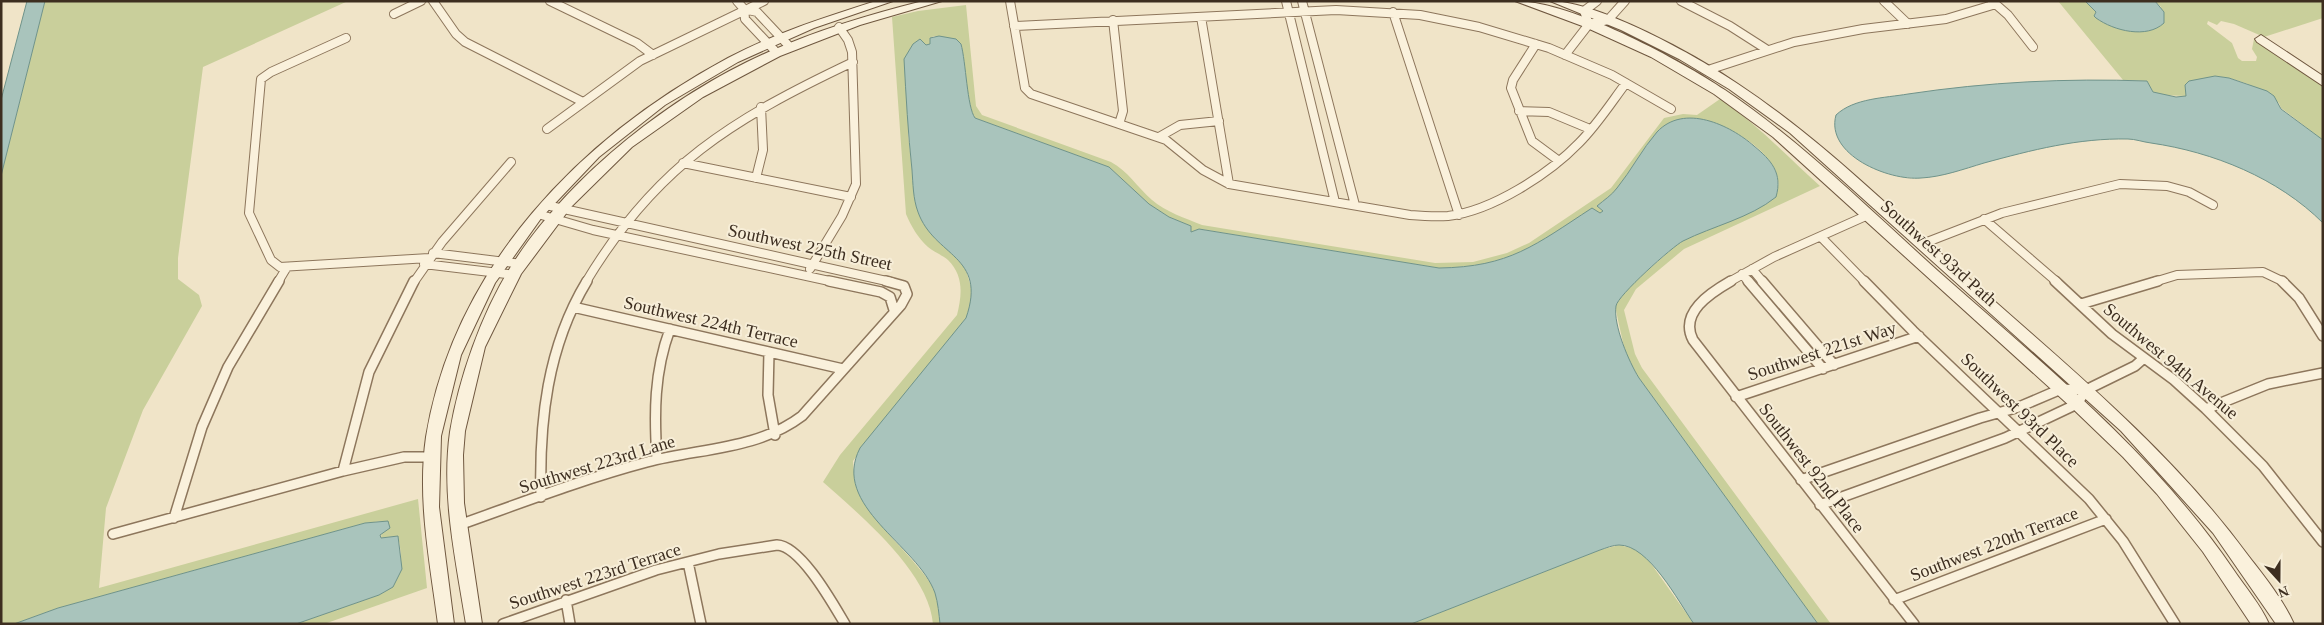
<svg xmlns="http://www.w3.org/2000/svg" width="2324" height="625" font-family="Georgia,serif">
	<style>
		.green { fill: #c9cf9b }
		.water { fill: #a9c4bc; stroke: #6f938a }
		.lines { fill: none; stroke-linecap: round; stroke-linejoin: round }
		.street-far1-casing { stroke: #8d765c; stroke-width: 10 }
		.street-casing { stroke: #8d765c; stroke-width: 12 }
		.secondary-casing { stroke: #6f573f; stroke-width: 2 }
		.street-far1 { stroke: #faf1dc; stroke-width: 8 }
		.street { stroke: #faf1dc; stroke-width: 9 }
		.secondary { fill: #faf1dc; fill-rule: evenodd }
		.labels { text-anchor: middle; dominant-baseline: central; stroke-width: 4; stroke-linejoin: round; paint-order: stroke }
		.street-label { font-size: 18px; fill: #3d2e20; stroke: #f7eed8 }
	</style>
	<rect width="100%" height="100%" fill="#f0e4c8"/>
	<path class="green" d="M 45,1 L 348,1 L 203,67 L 178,258 L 178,279 L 199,295 L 202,306 L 143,410 L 106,508 L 99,588 L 418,499 L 427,588 L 324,624 L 296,624 L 379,595 C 405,582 403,561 398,536 L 381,538 L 383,521 L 365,523 L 58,608 L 14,624 L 1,624 L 1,176 Z
		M 2058,1 L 2085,1 L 2096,12 L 2094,16 C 2114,30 2138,36 2160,26 L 2161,7 L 2155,1 L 2323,1 L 2323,18 L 2264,37 L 2234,24 L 2221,21 L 2217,25 L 2208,21 L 2207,24 L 2232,43 L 2238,58 L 2242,61 L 2256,61 L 2257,57 L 2252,49 L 2254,39 L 2323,86 L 2323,140 L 2281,108 L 2279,103 L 2248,84 L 2229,78 L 2215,76 L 2186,91 L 2186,96 L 2160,95 L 2153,92 L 2147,81 L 2123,80 Z
		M 966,5 L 976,106 L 982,115 L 1111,162 C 1128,171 1137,187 1152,200 C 1166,212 1185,218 1202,225 L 1435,263 L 1473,262 L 1507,253 L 1529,243 L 1611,188 L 1664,118 L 1683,114 L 1697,115 L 1720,99 C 1757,124 1787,156 1820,186 L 1684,249 L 1636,289 L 1624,310 L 1635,354 L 1642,368 L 1831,624 L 1818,624 L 1639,378 L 1626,356 L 1618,320 L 1615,305 L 1624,291 L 1681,241 L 1768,203 C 1810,170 1715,103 1670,123 C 1650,132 1632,170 1618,188 C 1612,195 1604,200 1597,206 L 1603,211 L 1600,213 L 1592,209 C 1535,245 1510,267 1439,268 L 1200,229 L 1194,233 L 1191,232 L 1191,226 L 1169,217 L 1149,204 L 1109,167 L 975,118 C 966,107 966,63 961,44 L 934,36 L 930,38 L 930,44 L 926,45 L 908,134 L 914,187 L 918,212 L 927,227 L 965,267 L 971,287 L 972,302 L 966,318 L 853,461 C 854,503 887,531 913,561 C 921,571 931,581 935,593 C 938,603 939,614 940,624 L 933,624 C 929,572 860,515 823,482 L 840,455 L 957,315 C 962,295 964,276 948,260 C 942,255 934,252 928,247 C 918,238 911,226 906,214 L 892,17 L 918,11 Z
		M 1619,545 L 1635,549 L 1647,558 L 1694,624 L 1411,624 L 1600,550 Z"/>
	<path class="water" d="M 27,1 L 45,1 L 1,176 L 1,100 Z
		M 2085,1 L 2155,1 L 2164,12 L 2164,23 C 2147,39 2114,31 2096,18 L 2094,16 L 2096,12 Z
		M 939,36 L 956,39 L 961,44 C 966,62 967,107 975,118 L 1109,167 L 1149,204 L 1169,217 L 1191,226 L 1191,232 L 1199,229 L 1439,268 C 1510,267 1535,245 1592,208 L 1600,213 L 1603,211 L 1597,206 C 1604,200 1612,195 1617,188 C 1631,171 1642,149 1657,132 C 1684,103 1730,125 1754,146 C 1771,160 1783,173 1776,197 C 1750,218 1713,226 1683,241 C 1673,246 1617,296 1616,306 C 1613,325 1629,362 1639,378 L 1818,624 L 1694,624 C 1678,601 1649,545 1619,545 C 1613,545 1606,548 1600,550 L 1411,624 L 940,624 C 939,614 938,603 935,593 C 918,545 830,506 860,448 L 966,318 C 988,255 934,257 918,212 C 913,199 913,183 912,170 C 908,133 906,96 904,59 L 913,44 L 920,39 L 926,45 L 930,44 L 930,38 Z
		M 2215,76 L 2229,78 L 2267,91 L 2274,96 L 2281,109 L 2323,140 L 2323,223 C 2278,178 2213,152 2151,143 C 2143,142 2135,139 2128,139 C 2078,138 2032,150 1984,163 C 1964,169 1942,177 1921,178 C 1889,181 1825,155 1836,115 C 1854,98 1885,98 1908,94 C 1988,82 2066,78 2147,81 L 2153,92 L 2176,97 L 2186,96 L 2185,85 L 2189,81 Z
		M 388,521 L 390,528 L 380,535 L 381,538 L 398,536 L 402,569 L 393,587 L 379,595 L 296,624 L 14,624 L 58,608 L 365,523 Z"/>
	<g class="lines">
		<defs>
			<path id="street-far1" d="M 433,1 L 456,34 L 465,42 L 583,102
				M 550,1 L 637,43 L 653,55
				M 737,1 L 744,9 L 757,12 L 789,46
				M 1010,1 L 1025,88 L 1031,94 L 1166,140 L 1203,170 L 1229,184 L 1410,215 C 1422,216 1435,217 1448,216 C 1492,211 1549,174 1579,143 C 1597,125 1611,103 1626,83
				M 1286,1 L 1335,202
				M 1302,1 L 1355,205
				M 1681,1 L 1730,26 L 1766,49
				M 1884,1 L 1908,24
				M 1992,1 L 2008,15 L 2033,47
				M 744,9 L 745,19 L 776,52
				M 1393,12 L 1459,215
				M 394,14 L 421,1
				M 1201,17 L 1229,184
				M 1113,20 L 1123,111 L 1119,124
				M 1589,24 L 1608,20 L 1625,1
				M 1589,24 L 1584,11 L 1597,1
				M 1014,26 L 1336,10 L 1420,15 L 1479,27 L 1549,48 L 1612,75 L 1671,109
				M 346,38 L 271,72 L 261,79 L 249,213 L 271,260 L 280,267 L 429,258
				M 1536,44 L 1513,80 L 1511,88 L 1532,141 L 1559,161
				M 1565,55 L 1589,24
				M 1708,70 L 1794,42 L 1863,29 L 1946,19 L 1996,4
				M 1519,111 L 1549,112 L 1590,129
				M 547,129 L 640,61 L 764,1
				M 1159,137 L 1180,125 L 1219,121
				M 683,163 L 851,197
				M 756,178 L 763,150 L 761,107
				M 546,205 L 891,282
				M 538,214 L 593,230 L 834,282
				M 1984,219 L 2057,282
				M 1821,237 L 1865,282
				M 1922,244 L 2002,213 L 2120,184 L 2167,186 L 2189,192 L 2213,205
				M 433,253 L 522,264
				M 424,264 L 515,275
				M 810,269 L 842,216 L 856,184 L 852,52 L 848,40 L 839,27
				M 1752,269 L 1763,282
				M 1742,274 L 1749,282
				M 278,282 L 287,267
				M 414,282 L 442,242 L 511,162
				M 586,282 C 656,165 733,119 853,62
				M 1729,282 L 1774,257 L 1868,215
				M 2154,282 L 2177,275 L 2263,272 L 2284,282"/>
			<path id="street" d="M 829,281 L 881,292 L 890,297 L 894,310
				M 1731,281 C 1710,293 1679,313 1693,340 L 1914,624
				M 1748,281 L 1823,369
				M 1762,281 L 1834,365
				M 1864,281 L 1913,331 L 2089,499 L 2123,541 L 2175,624
				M 2055,281 L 2112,334 L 2174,380 L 2206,409 L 2263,466 L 2323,542
				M 2282,281 L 2299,298 L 2323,336
				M 2081,304 L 2158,281
				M 573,307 L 843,369
				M 769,352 L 768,395 L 775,435
				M 1736,397 L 1919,336
				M 2206,409 L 2268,384 L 2323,373
				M 657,459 C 654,414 654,372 670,329
				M 343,471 L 369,372 L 414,281
				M 1801,480 L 1980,418 L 2019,407 L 2061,389 L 2086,390
				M 541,497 C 539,422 547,347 587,281
				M 1820,505 L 2005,438 L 2077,404 L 2086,390 L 2135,366 L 2144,358
				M 174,518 L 202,427 L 228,367 L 279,281
				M 459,525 C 521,503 583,479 647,462 C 700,448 757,450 802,416 L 901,305 L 907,294 L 904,286 L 886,281
				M 113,534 L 343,471 L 404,457 L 432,457
				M 688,562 L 701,624
				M 566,600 L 570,624
				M 1894,600 L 2106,519
				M 503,624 L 656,570 L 719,554 L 777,545 C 801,546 833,604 845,624"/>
			<path id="secondary" d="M 876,1 L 893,1 L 814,28 L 738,62 L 665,105 L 599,157 L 542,217 L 495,283 L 461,355 L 441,436 L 439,507 L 454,624 L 438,624 C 430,563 417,499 426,437 C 454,266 581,137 728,58 C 775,33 826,17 876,1 Z
				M 923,1 L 942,1 L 860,25 L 780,56 L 703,97 L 632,147 L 571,207 L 521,274 L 485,347 L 465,431 L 463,455 L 464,503 L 482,624 L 466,624 C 456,561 441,496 450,432 C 459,378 481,315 510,268 C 568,176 673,93 773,50 C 821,29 871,14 923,1 Z
				M 1515,1 C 1571,1 1677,58 1725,90 C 1802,142 1869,209 1938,271 C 2043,364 2154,453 2233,569 C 2245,587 2261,605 2269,624 L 2251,624 L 2203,552 L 2157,494 L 2123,457 L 2072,408 L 1773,137 L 1714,94 L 1651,57 L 1585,27 Z
				M 1550,1 C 1598,1 1697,56 1738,84 C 1821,139 1892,210 1966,276 C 2064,363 2168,447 2247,554 C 2263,575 2283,599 2294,624 L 2276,624 L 2213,533 L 2121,431 L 1790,133 L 1729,89 L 1679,59 L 1621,30 Z
				M 2261,35 L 2323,76 L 2323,86 L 2257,42 L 2255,39 Z"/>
		</defs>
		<use href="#street-far1" class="street-far1-casing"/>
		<use href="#street" class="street-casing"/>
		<use href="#secondary" class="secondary-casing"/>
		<use href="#street-far1" class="street-far1"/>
		<use href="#street" class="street"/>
		<use href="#secondary" class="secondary"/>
	</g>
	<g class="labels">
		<g class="street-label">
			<text transform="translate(810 247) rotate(12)">Southwest 225th Street</text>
			<text transform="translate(1939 253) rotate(42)">Southwest 93rd Path</text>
			<text transform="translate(711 322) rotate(13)">Southwest 224th Terrace</text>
			<text transform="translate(1822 351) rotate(-18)">Southwest 221st Way</text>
			<text transform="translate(2171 361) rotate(40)">Southwest 94th Avenue</text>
			<text transform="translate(2020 410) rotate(44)">Southwest 93rd Place</text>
			<text transform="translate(597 464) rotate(-17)">Southwest 223rd Lane</text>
			<text transform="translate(1812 468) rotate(52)">Southwest 92nd Place</text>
			<text transform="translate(1994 544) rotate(-21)">Southwest 220th Terrace</text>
			<text transform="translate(595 576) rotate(-18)">Southwest 223rd Terrace</text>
		</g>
	</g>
	<rect width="2324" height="625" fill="none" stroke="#3d2e20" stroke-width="5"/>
	<g transform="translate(2279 580) rotate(159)" stroke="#f7eed8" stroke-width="4" paint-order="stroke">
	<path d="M0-4L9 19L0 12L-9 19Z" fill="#3d2e20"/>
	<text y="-8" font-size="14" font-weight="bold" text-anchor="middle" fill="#3d2e20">N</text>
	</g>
</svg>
